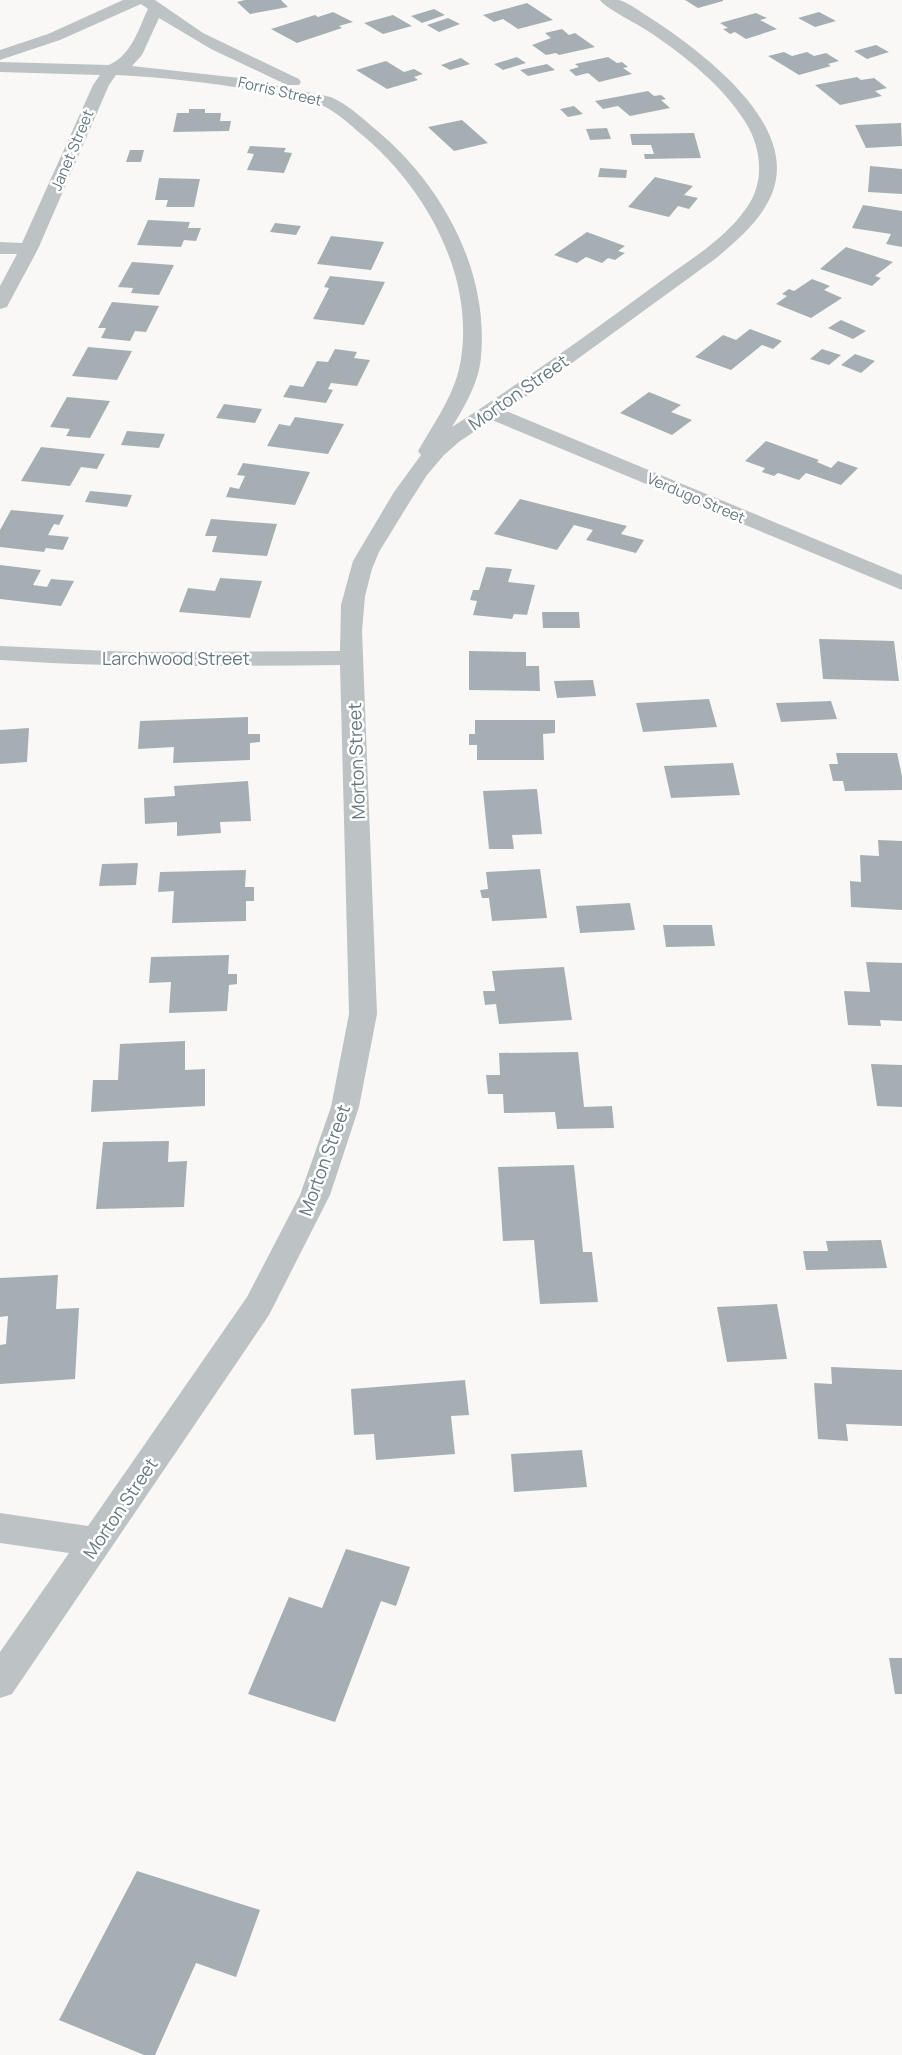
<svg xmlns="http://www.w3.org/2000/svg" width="902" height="2055" font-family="Manrope,sans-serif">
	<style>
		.building { fill: #a5afb3 }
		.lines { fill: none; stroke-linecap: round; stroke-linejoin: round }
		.minor { fill: #bdc3c5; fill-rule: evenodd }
		.labels { text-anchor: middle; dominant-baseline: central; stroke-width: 5; stroke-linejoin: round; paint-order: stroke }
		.far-street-label { font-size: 15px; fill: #66787f; stroke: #fff }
		.street-label { font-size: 18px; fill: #66787f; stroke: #fff }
	</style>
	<rect width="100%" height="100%" fill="#f9f8f6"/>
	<path class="building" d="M 245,0 L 281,0 L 288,7 L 250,14 L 237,2 Z
		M 685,0 L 723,0 L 723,1 L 698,8 Z
		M 527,3 L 553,20 L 518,29 L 503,19 L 494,22 L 483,15 Z
		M 434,9 L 445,15 L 422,23 L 411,16 Z
		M 333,12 L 353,22 L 339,26 L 342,28 L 297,43 L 271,29 L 315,15 L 318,17 Z
		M 819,12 L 836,21 L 815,27 L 798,18 Z
		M 756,13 L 767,18 L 760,20 L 777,29 L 746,39 L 735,32 L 730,34 L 723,29 L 728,28 L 720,23 Z
		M 393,15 L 412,26 L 383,34 L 364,23 Z
		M 448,18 L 460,24 L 439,32 L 427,25 Z
		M 562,29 L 569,35 L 575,33 L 595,47 L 559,55 L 556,53 L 546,55 L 532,45 L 551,38 L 545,33 Z
		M 876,45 L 889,52 L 867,59 L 854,51 Z
		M 784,52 L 792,56 L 807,52 L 814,56 L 826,53 L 839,61 L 828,64 L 831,66 L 799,75 L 768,56 Z
		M 517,57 L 526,63 L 503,70 L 494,64 Z
		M 608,57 L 617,63 L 622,62 L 628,67 L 623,68 L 632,74 L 599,82 L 588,73 L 576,76 L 569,70 L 579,67 L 575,64 Z
		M 461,58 L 470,64 L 450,70 L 441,65 Z
		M 386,61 L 404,72 L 414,69 L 423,74 L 414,77 L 418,80 L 387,89 L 356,70 Z
		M 547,64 L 555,70 L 528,76 L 520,70 Z
		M 857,77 L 861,80 L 874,78 L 887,88 L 875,91 L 882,96 L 840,105 L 815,85 Z
		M 648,91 L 654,96 L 661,95 L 666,99 L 661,100 L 670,108 L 630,116 L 618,106 L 603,109 L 595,101 Z
		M 574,106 L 583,114 L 568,117 L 560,109 Z
		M 189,109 L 205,109 L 205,113 L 221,113 L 220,121 L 231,121 L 229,131 L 173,132 L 177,113 L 189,113 Z
		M 462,120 L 488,143 L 454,151 L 428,127 Z
		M 901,123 L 902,146 L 866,148 L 855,125 Z
		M 607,128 L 611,139 L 590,140 L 586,129 Z
		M 694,133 L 701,158 L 645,159 L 644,154 L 654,154 L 651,145 L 632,145 L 630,134 Z
		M 250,146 L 286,148 L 284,152 L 292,153 L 284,173 L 247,170 L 254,154 L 247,153 Z
		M 130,150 L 144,150 L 141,162 L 126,162 Z
		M 870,166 L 902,169 L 902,194 L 868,192 Z
		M 600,168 L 627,170 L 626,178 L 598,177 Z
		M 655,177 L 693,186 L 684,195 L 698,198 L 689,209 L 678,206 L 669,217 L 628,207 Z
		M 159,178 L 200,179 L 194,207 L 166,207 L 168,200 L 155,200 Z
		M 863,205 L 902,211 L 902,247 L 886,244 L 891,234 L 852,228 Z
		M 148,220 L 190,222 L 188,228 L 201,228 L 196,241 L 184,240 L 181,247 L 137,245 Z
		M 275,223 L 301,226 L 296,235 L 270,232 Z
		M 587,232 L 625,246 L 618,251 L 625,253 L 615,260 L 608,258 L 602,263 L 586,257 L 577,263 L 554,255 Z
		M 331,236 L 384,242 L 371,270 L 317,264 Z
		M 846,247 L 893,262 L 875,276 L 881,278 L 872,286 L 820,269 Z
		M 132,262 L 174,265 L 159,295 L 131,293 L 133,288 L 118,287 Z
		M 330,276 L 385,282 L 364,325 L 313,319 L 329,288 L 324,287 Z
		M 812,279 L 830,286 L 824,290 L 842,298 L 811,318 L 776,304 L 787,296 L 782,294 L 789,289 L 794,291 Z
		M 112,302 L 159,306 L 146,332 L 135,331 L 130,341 L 101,338 L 106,328 L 98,328 Z
		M 841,320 L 866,331 L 853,339 L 828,328 Z
		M 750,329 L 782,341 L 773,349 L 762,345 L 731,370 L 695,357 L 723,335 L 736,340 Z
		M 88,347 L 132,351 L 117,380 L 72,376 Z
		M 335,349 L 357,352 L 354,358 L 370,360 L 357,386 L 331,383 L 328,389 L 333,390 L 326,403 L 283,397 L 290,385 L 303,387 L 317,361 L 328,362 Z
		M 822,349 L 841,355 L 829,365 L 810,359 Z
		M 855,354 L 875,361 L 861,373 L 841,365 Z
		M 649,392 L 681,405 L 671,412 L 692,420 L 672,435 L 620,413 Z
		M 67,397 L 110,401 L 90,438 L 66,436 L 70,429 L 50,427 Z
		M 224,404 L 262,409 L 255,423 L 216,418 Z
		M 295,417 L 344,424 L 328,454 L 267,446 L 279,424 L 290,426 Z
		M 127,431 L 165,434 L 159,448 L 121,445 Z
		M 766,441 L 819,460 L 817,462 L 831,468 L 838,461 L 858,468 L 841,485 L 806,473 L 799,480 L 778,473 L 774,476 L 762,472 L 765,468 L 745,461 Z
		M 41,447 L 105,454 L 97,469 L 81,467 L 70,486 L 21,481 Z
		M 243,463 L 310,472 L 295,505 L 226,497 L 230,487 L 239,489 L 245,476 L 237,475 Z
		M 90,491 L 132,495 L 127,507 L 85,502 Z
		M 520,499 L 627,526 L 621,534 L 644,540 L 636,553 L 586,540 L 593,530 L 574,525 L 557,550 L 494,534 Z
		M 11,510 L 64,515 L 59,525 L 54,524 L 48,535 L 69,537 L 63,550 L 46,548 L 44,552 L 0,547 L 0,530 Z
		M 211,519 L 277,524 L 267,556 L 212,552 L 217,536 L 205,536 Z
		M 0,565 L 41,570 L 33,585 L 47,587 L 51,579 L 74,581 L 61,606 L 0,599 Z
		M 486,567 L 512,569 L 508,582 L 535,585 L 527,615 L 514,614 L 512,619 L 473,615 L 477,601 L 470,600 L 473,590 L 479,590 Z
		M 220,578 L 262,581 L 250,618 L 179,612 L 188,588 L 215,591 Z
		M 542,612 L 579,612 L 580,628 L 543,628 Z
		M 819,639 L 894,641 L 899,681 L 823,679 Z
		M 469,651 L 526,652 L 526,666 L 539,666 L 540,691 L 469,690 Z
		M 593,680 L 596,696 L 557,698 L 554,681 Z
		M 709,699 L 717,727 L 643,732 L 636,703 Z
		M 831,701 L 837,719 L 781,722 L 776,703 Z
		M 248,717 L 248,734 L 260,734 L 260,742 L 250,743 L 250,760 L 173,763 L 174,747 L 138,749 L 140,721 Z
		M 475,720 L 555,720 L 555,733 L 543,734 L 544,760 L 477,760 L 477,745 L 469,745 L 469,734 L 475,734 Z
		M 29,728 L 27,762 L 0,764 L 0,730 Z
		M 836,753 L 897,753 L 902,776 L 902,790 L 845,791 L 843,781 L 833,781 L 829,764 L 838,764 Z
		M 733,763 L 740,795 L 671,798 L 664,766 Z
		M 248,781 L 251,821 L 220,822 L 221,833 L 177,836 L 177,822 L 145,824 L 144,798 L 175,796 L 174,786 Z
		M 537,789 L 542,834 L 512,835 L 514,849 L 489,849 L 483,791 Z
		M 878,840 L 902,841 L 902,910 L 851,907 L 850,881 L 861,882 L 860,855 L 879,856 Z
		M 138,863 L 136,885 L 99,886 L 102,864 Z
		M 540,869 L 547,918 L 492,921 L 489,898 L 482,898 L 480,890 L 488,889 L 486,872 Z
		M 246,870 L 245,887 L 254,887 L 254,901 L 246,901 L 246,921 L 172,923 L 174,891 L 158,892 L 160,872 Z
		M 630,903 L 635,930 L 580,933 L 576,906 Z
		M 663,925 L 712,925 L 715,946 L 666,947 Z
		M 229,955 L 228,974 L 237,974 L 237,984 L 229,985 L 227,1011 L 169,1013 L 171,982 L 149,983 L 151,957 Z
		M 866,962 L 902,963 L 902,1021 L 880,1020 L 881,1026 L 848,1025 L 844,991 L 870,992 Z
		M 564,967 L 572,1020 L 499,1024 L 496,1004 L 485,1005 L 483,991 L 495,991 L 492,971 Z
		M 185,1041 L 185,1070 L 205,1069 L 205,1106 L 91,1112 L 93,1080 L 118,1080 L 120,1044 Z
		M 578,1052 L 584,1107 L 612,1106 L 614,1128 L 557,1129 L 555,1112 L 504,1113 L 503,1094 L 488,1094 L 486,1075 L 500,1075 L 499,1053 Z
		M 871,1064 L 902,1065 L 902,1107 L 877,1106 Z
		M 169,1141 L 168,1162 L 187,1161 L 184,1207 L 96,1209 L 103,1142 Z
		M 574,1165 L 583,1252 L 592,1252 L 598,1302 L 540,1304 L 534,1240 L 503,1241 L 498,1167 Z
		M 881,1240 L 887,1268 L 806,1270 L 803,1251 L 828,1251 L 826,1241 Z
		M 58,1275 L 56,1309 L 79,1308 L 75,1379 L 0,1384 L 0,1345 L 6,1344 L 8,1316 L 0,1317 L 0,1278 Z
		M 777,1304 L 787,1359 L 727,1362 L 717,1307 Z
		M 831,1367 L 902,1370 L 902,1426 L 846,1424 L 848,1441 L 818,1439 L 814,1383 L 832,1384 Z
		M 465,1380 L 469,1415 L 451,1416 L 455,1454 L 376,1460 L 374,1434 L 354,1435 L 351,1389 Z
		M 582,1450 L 587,1487 L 514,1492 L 511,1454 Z
		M 346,1549 L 410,1567 L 396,1606 L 381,1601 L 335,1722 L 248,1694 L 289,1597 L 322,1608 Z
		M 889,1658 L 902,1658 L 902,1694 L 895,1694 Z
		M 137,1871 L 260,1910 L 236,1977 L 196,1963 L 155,2055 L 144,2055 L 59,2020 Z"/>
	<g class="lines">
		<path class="minor" d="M 123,0 L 155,0 L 203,33 L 299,79 L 301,82 L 299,85 L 287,85 L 211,49 L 159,18 L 142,55 L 132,66 L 240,78 L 331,97 C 347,104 361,117 374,128 C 441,183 489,269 481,357 C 479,382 465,406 452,427 C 521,382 588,335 654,286 C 687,261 731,237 752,199 C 764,175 760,146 746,123 C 723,86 686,57 651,33 C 640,25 606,9 600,0 C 606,0 614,0 619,0 C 630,3 642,13 652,19 C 699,50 787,115 776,179 C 771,212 739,239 715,259 L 506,411 L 902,575 L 902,590 L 492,420 L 460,441 L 444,455 L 427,475 L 409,503 L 379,552 L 372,569 L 365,596 L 362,631 L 377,1014 L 359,1107 L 330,1195 L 269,1315 L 12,1694 L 0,1698 L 0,1652 L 69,1553 L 0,1543 L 0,1513 L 88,1526 L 247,1297 L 300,1195 L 331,1107 L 349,1014 L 340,665 C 227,666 113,668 0,660 L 0,646 L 132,652 L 340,651 L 341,605 L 353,561 L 394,492 L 421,455 L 418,451 C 434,423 456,393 461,359 C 474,274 425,187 361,134 C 349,124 336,111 321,105 C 309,100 294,99 281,96 C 227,84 172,78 116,75 L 109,85 L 38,249 L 9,303 L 7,307 L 0,309 L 0,286 L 17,254 L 0,254 L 0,242 L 22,243 L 93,85 L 100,75 L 0,72 L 0,62 L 109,65 C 132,54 137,32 148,9 L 141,4 L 60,40 L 0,60 L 0,50 L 48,34 Z"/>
	</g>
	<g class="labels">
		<g class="far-street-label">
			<text transform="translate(280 91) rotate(13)">Forris Street</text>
			<text transform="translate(72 150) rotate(-67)">Janet Street</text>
			<text transform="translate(696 498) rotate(23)">Verdugo Street</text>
		</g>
		<g class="street-label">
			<text transform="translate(518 392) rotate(-35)">Morton Street</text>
			<text x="176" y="658">Larchwood Street</text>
			<text transform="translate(356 761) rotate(-92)">Morton Street</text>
			<text transform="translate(324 1160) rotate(-70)">Morton Street</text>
			<text transform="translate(120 1508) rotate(-56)">Morton Street</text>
		</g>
	</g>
</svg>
